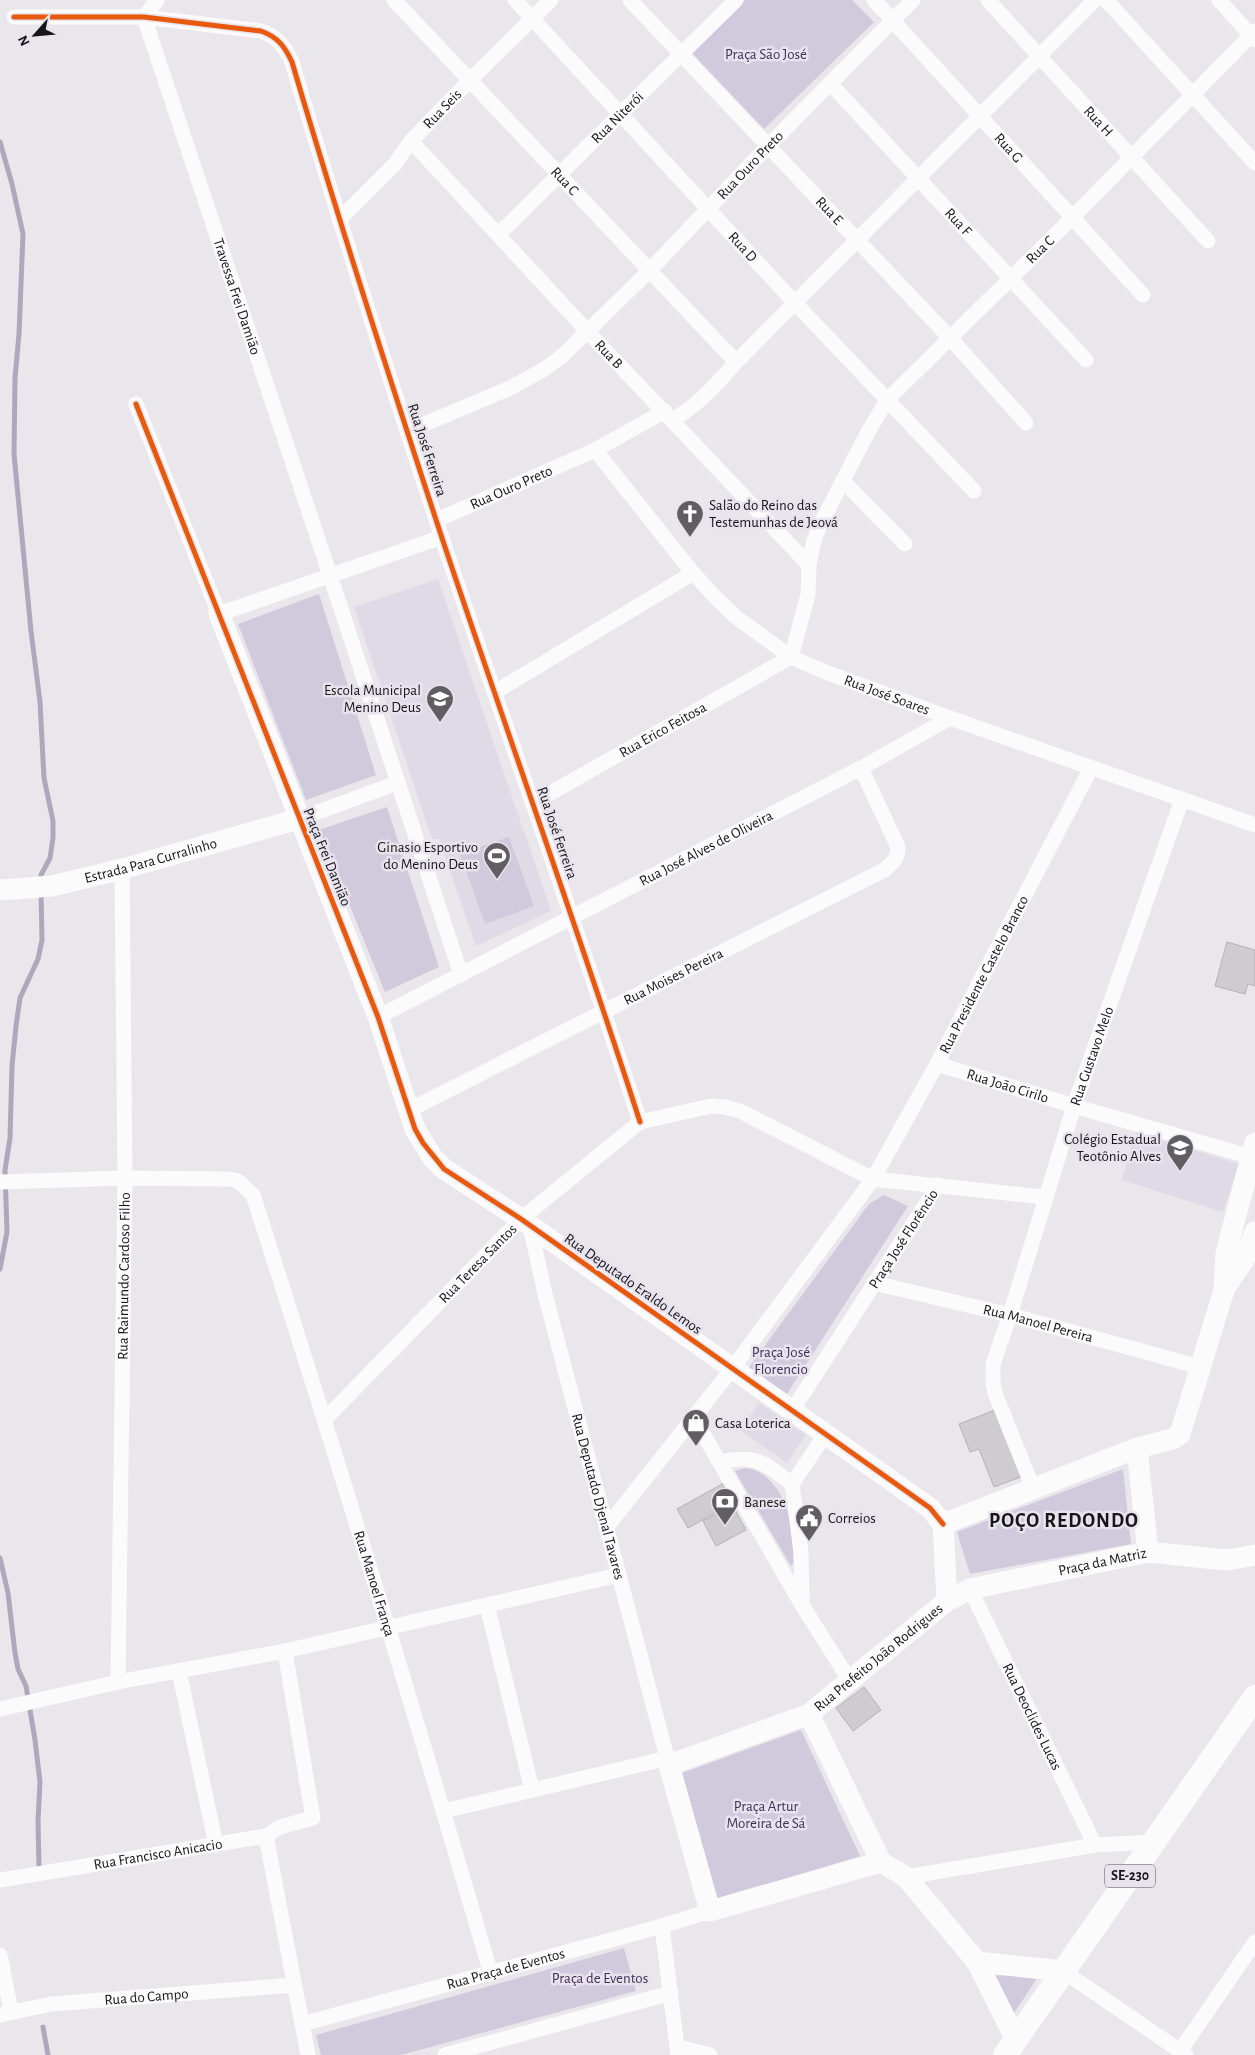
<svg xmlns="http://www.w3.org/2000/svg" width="1255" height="2055" font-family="'Alegreya Sans',sans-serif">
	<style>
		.built { fill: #e0dae6 }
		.green { fill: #d1c9dc }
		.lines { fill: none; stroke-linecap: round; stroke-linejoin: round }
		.stream { stroke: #b0a7bc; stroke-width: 5 }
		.building { fill: #ceccd0; stroke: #b4b2b6 }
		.street { stroke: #fcfbfc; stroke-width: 15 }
		.secondary { stroke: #fcfbfc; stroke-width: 21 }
		.primary { stroke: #fcfbfc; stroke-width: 24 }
		.cycleway-casing { stroke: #e8e4ee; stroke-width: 8 }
		.cycleway { stroke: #e8590c; stroke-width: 5 }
		.labels { text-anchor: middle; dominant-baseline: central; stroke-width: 5; stroke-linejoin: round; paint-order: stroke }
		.shield { fill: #e8e4ee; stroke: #555358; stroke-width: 1 }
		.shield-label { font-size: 14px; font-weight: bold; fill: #161518 }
		.park-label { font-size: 15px; fill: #422f57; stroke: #e8e4ee }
		.street-label { font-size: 15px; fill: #161518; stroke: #e8e4ee }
		.poi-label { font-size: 15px; fill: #161518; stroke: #e8e4ee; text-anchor: start }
		.district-label { font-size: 20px; font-weight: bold; letter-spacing: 1px; fill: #161518; stroke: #e8e4ee }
	</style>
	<rect width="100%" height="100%" fill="#e9e6ec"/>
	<path class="built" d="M 438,579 L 551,911 L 476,946 L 439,839 L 432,839 L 354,607 Z
		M 1136,1132 L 1239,1164 L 1223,1212 L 1122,1180 Z
		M 759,1403 L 806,1435 L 787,1463 L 740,1430 Z"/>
	<path class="green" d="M 745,0 L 852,0 L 874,22 L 764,129 L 691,52 Z
		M 319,594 L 376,775 L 306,800 L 238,624 Z
		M 387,807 L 439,967 L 385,992 L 319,830 Z
		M 509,837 L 534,906 L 485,924 L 460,854 Z
		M 884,1195 L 908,1206 L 787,1394 L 747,1370 L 869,1204 Z
		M 745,1468 C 768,1469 786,1498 790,1520 C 792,1534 793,1548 794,1562 L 791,1566 L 735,1471 Z
		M 1123,1469 L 1131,1544 L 970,1574 L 957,1532 Z
		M 801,1730 L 860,1856 L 718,1900 L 682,1773 Z
		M 624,1948 L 636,1991 L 401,2055 L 321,2055 L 316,2035 Z
		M 994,1975 L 1038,1977 L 1014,2013 Z"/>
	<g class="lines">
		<path class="stream" d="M 0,142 L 12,184 L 23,234 L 19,334 L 15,378 L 14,454 L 31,631 L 40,702 L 44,778 L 53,821 L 53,838 L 50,858 L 41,875 L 41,881
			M 0,1269 L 7,1232 L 5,1170 L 10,1138 L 12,1066 L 16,1026 L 20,998 L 38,959 L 42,940 L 41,892
			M 0,1558 L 8,1593 L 15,1653 L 18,1669 L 26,1686 L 35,1740 L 40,1782 L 38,1821 L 39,1867
			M 43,2027 L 48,2055"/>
	</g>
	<path class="building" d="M 1227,942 L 1255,950 L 1255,986 L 1248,984 L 1245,994 L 1215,986 Z
		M 995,1410 L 1021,1477 L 994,1487 L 979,1449 L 970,1452 L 959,1424 Z
		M 724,1483 L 735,1502 L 688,1528 L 677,1509 Z
		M 733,1506 L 746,1530 L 716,1546 L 703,1521 Z
		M 864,1687 L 881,1710 L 853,1731 L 836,1708 Z"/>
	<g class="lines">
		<g class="street">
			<path id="s1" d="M 157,0 L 144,17 L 330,575 L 461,975"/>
			<path id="s2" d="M 394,0 L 736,362"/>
			<path id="s3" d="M 515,0 L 795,303 L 974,491"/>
			<path id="s4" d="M 630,0 L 950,338 L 1026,423"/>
			<path id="s5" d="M 874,0 L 1143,295"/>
			<path id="s6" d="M 988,0 L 1208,241"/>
			<path d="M 1106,0 L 1255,163"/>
			<path d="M 1219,0 L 1255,40"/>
			<path d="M 14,17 L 144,17 L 261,31 C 278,37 285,47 292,62 C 339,222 390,380 442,538 C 507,733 577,926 640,1122"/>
			<path id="s7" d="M 830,83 L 1086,360"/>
			<path id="s8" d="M 411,141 L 588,332 L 809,565"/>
			<path id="s9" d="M 339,220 L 394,165 L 411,141 L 470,80 L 551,0"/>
			<path id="s10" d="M 499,234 L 736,0"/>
			<path d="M 136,404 L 219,614 L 442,537"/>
			<path d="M 673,420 C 701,402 714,387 736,362 L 1095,0"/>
			<path id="s11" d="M 408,431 L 508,389 L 543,370 L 561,357 L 649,271 L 768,146 L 913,0"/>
			<path id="s12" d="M 595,450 L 693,573 L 717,599 L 736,617 L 791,657 L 823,671 L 950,718 L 1255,825"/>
			<path d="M 844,482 L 905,544"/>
			<path id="s13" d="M 437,520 L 595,450 L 665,411"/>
			<path d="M 495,692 L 693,573"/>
			<path id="s14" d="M 533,803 L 791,657 L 808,595 L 809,565 L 813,544 L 820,525 L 868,432 L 887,400 L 1072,218 L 1255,31"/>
			<path d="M 299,819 L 397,783"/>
			<path id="s15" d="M 378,1017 L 861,768 L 950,718"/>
			<path id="s16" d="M 937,1064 L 1074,1106 L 1255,1158"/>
			<path id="s17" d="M 409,1110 L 884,870 C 893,863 898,858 898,847 L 861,768"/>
			<path id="s18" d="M 0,1182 L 125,1178 L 229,1179 L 238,1181 L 253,1195 C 336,1453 415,1713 491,1974"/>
			<path id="s19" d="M 530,1226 L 545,1294 L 669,1765"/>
			<path id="s20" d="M 874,1283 L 1010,1315 L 1200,1367"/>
			<path id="s21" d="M 792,1411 L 938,1185"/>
			<path d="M 694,1418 L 802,1605 L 850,1681"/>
			<path id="s22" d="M 325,1419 L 521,1219 L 640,1122 L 711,1106 L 725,1107 L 740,1111 L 873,1179 L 1045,1197"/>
			<path d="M 719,1462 C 756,1454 763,1462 792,1484"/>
			<path id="s23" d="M 1033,1488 L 995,1393 L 993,1383 L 993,1364 L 1010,1315 L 1074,1106 L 1182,799"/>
			<path id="s24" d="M 606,1528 L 732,1369 L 873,1179 L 937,1064 L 1091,768"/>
			<path id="s25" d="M 970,1589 L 1095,1845"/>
			<path d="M 802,1603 L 801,1552 L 792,1484 L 825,1435"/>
			<path d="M 487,1605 L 532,1790"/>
			<path d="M 179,1671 L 216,1845"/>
			<path id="s26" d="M 118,1682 L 125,1178 L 122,869"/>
			<path d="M 0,1709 L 118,1682 L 285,1651 L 619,1575"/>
			<path d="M 444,1811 L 668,1758"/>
			<path d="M 266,1836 L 308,2055"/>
			<path d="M 906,1877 L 1095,1845 L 1153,1842"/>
			<path id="s27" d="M 0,1880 L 266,1836 L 280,1827 L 313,1818 L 285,1651"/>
			<path d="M 662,1926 L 678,2055"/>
			<path d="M 0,1955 L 11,2011"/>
			<path d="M 1063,1971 L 1186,2055"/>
			<path id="s28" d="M 0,2015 L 51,2004 L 294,1985"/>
			<path id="s29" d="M 302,2024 L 662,1926 L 710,1911"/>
			<path d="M 678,2047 L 710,2055"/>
			<path d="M 1180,2051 L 1255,1942"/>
			<path d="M 445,2055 L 671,1993"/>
		</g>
		<g class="secondary">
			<path d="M 219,614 L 378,1017 L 415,1129 L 432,1157 L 444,1169 L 521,1219 L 930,1508 L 943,1524"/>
			<path id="s30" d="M 0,890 L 52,886 L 122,869 L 299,819"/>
			<path d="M 1224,1289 L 1244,1260 L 1255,1232"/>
			<path d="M 1137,1448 L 1148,1552"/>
			<path d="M 943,1524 L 1137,1448 L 1173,1439 L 1180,1434 L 1224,1290 L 1226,1253 L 1255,1143"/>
			<path d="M 943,1524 L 947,1601"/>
			<path d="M 809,1714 L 881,1862"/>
			<path id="s31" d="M 881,1862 L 710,1911 L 669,1765 L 809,1714 L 947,1601 L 970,1589 L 1148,1552 L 1226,1560 L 1255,1555"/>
			<path d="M 881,1862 L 906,1877 L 977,1962 L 1016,2040"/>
			<path d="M 977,1962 L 1063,1971"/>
		</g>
		<path class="primary" d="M 1005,2055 L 1255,1697"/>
		<defs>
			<path id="cycleway" d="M 14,17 L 144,17 L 261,31 C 278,37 285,47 292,62 C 339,222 390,380 442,538 C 507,733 577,926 640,1122
				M 136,404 L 378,1017 L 415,1129 L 423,1143 L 444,1169 L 521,1219 L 930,1508 L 943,1524"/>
		</defs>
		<use href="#cycleway" class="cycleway-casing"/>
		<use href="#cycleway" class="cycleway"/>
	</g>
	<defs>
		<symbol id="church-pin" viewBox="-11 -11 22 30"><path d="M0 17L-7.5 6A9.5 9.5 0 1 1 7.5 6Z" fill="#605e62" stroke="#e8e4ee"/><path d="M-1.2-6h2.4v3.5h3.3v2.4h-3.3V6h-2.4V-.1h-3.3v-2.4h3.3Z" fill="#fff"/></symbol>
		<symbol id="school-pin" viewBox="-11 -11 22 30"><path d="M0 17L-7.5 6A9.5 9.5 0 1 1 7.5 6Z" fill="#605e62" stroke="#e8e4ee"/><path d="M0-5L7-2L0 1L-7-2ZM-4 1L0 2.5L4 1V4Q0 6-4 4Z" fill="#fff"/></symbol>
		<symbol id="stadium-pin" viewBox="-11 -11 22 30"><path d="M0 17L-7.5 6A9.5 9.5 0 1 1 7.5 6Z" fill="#605e62" stroke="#e8e4ee"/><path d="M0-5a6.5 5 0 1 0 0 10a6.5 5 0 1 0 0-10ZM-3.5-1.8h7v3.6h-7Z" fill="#fff"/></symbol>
		<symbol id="shop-pin" viewBox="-11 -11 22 30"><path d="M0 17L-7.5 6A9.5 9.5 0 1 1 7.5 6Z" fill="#605e62" stroke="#e8e4ee"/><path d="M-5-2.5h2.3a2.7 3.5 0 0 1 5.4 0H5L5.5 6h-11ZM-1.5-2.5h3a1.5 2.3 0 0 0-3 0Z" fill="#fff"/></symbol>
		<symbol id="bank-pin" viewBox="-11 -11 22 30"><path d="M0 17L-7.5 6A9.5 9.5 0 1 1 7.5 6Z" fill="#605e62" stroke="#e8e4ee"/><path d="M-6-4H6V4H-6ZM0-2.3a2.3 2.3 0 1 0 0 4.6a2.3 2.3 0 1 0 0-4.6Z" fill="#fff"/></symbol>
		<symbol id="civic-pin" viewBox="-11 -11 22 30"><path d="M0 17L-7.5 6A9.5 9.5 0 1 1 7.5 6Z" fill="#605e62" stroke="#e8e4ee"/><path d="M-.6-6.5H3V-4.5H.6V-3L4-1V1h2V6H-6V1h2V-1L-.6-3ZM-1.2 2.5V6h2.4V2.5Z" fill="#fff"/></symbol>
	</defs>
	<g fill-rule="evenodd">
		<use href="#church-pin" x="674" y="498" width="32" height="43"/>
		<use href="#school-pin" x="424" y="683" width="32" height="43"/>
		<use href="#stadium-pin" x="481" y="840" width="32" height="43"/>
		<use href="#school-pin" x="1164" y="1132" width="32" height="43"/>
		<use href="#shop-pin" x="680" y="1407" width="32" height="43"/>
		<use href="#bank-pin" x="709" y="1486" width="32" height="43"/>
		<use href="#civic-pin" x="793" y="1502" width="32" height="43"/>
	</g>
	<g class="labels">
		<rect class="shield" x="1105" y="1864.5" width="50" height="23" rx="4"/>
		<g class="shield-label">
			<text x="1130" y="1876">SE-230</text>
		</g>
		<g class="park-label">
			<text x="766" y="54">Praça São José</text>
			<text x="781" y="1352">Praça José<tspan x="781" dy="17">Florencio</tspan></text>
			<text x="766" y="1806">Praça Artur<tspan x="766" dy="17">Moreira de Sá</tspan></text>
			<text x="600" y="1978">Praça de Eventos</text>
		</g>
		<g class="street-label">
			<text stroke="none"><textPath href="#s9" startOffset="152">Rua Seis</textPath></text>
			<text stroke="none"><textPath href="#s10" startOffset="166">Rua Niterói</textPath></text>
			<text stroke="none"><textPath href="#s6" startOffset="164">Rua H</textPath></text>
			<text stroke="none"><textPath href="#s5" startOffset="200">Rua G</textPath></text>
			<text stroke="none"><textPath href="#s11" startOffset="440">Rua Ouro Preto</textPath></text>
			<text stroke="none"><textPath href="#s2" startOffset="249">Rua C</textPath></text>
			<text stroke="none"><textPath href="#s4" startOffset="290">Rua E</textPath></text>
			<text stroke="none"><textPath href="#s7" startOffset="189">Rua F</textPath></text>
			<text stroke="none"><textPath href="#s3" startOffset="336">Rua D</textPath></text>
			<text stroke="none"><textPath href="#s14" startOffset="789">Rua C</textPath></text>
			<text stroke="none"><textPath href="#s1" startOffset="316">Travessa Frei Damião</textPath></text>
			<text stroke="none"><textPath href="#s8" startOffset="291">Rua B</textPath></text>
			<text transform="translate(427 450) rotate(72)">Rua José Ferreira</text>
			<text stroke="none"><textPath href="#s13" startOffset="81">Rua Ouro Preto</textPath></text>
			<text stroke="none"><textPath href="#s12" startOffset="390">Rua José Soares</textPath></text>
			<text stroke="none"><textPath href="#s14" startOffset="149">Rua Erico Feitosa</textPath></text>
			<text transform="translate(557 833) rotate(71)">Rua José Ferreira</text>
			<text stroke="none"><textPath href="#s15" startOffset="369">Rua José Alves de Oliveira</textPath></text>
			<text transform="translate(327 857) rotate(68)">Praça Frei Damião</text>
			<text stroke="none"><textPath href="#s30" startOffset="154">Estrada Para Curralinho</textPath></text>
			<text stroke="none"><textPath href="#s24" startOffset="672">Rua Presidente Castelo Branco</textPath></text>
			<text stroke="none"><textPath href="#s17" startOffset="296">Rua Moises Pereira</textPath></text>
			<text stroke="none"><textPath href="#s23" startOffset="455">Rua Gustavo Melo</textPath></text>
			<text stroke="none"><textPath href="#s16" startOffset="74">Rua João Cirilo</textPath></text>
			<text stroke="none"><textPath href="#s21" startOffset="205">Praça José Florêncio</textPath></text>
			<text stroke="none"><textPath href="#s22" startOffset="218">Rua Teresa Santos</textPath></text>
			<text stroke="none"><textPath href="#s26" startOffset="406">Rua Raimundo Cardoso Filho</textPath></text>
			<text transform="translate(633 1284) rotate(35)">Rua Deputado Eraldo Lemos</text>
			<text stroke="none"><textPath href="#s20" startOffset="169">Rua Manoel Pereira</textPath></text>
			<text stroke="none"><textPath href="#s19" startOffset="279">Rua Deputado Djenal Tavares</textPath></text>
			<text stroke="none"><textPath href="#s31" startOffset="818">Praça da Matriz</textPath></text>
			<text stroke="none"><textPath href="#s18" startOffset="666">Rua Manoel França</textPath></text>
			<text stroke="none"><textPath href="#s31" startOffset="568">Rua Prefeito João Rodrigues</textPath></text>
			<text stroke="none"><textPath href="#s25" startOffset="142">Rua Deoclides Lucas</textPath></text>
			<text stroke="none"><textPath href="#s27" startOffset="160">Rua Francisco Anicacio</textPath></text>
			<text stroke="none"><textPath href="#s29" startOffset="211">Rua Praça de Eventos</textPath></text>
			<text stroke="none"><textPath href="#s28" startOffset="148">Rua do Campo</textPath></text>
		</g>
		<g class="poi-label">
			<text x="709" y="505">Salão do Reino das<tspan x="709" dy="17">Testemunhas de Jeová</tspan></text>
			<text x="421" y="690" text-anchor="end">Escola Municipal<tspan x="421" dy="17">Menino Deus</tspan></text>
			<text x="478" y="847" text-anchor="end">Ginasio Esportivo<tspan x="478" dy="17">do Menino Deus</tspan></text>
			<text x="1161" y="1139" text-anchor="end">Colégio Estadual<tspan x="1161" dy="17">Teotônio Alves</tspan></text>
			<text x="715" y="1423">Casa Loterica</text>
			<text x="744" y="1502">Banese</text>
			<text x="828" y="1518">Correios</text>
		</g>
		<g class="district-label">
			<text x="1064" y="1521">POÇO REDONDO</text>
		</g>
	</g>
	<g transform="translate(35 35) rotate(243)" stroke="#e8e4ee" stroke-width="4" paint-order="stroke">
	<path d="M0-4L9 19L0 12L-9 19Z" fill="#161518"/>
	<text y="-8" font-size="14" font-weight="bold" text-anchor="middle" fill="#161518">N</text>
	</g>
</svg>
